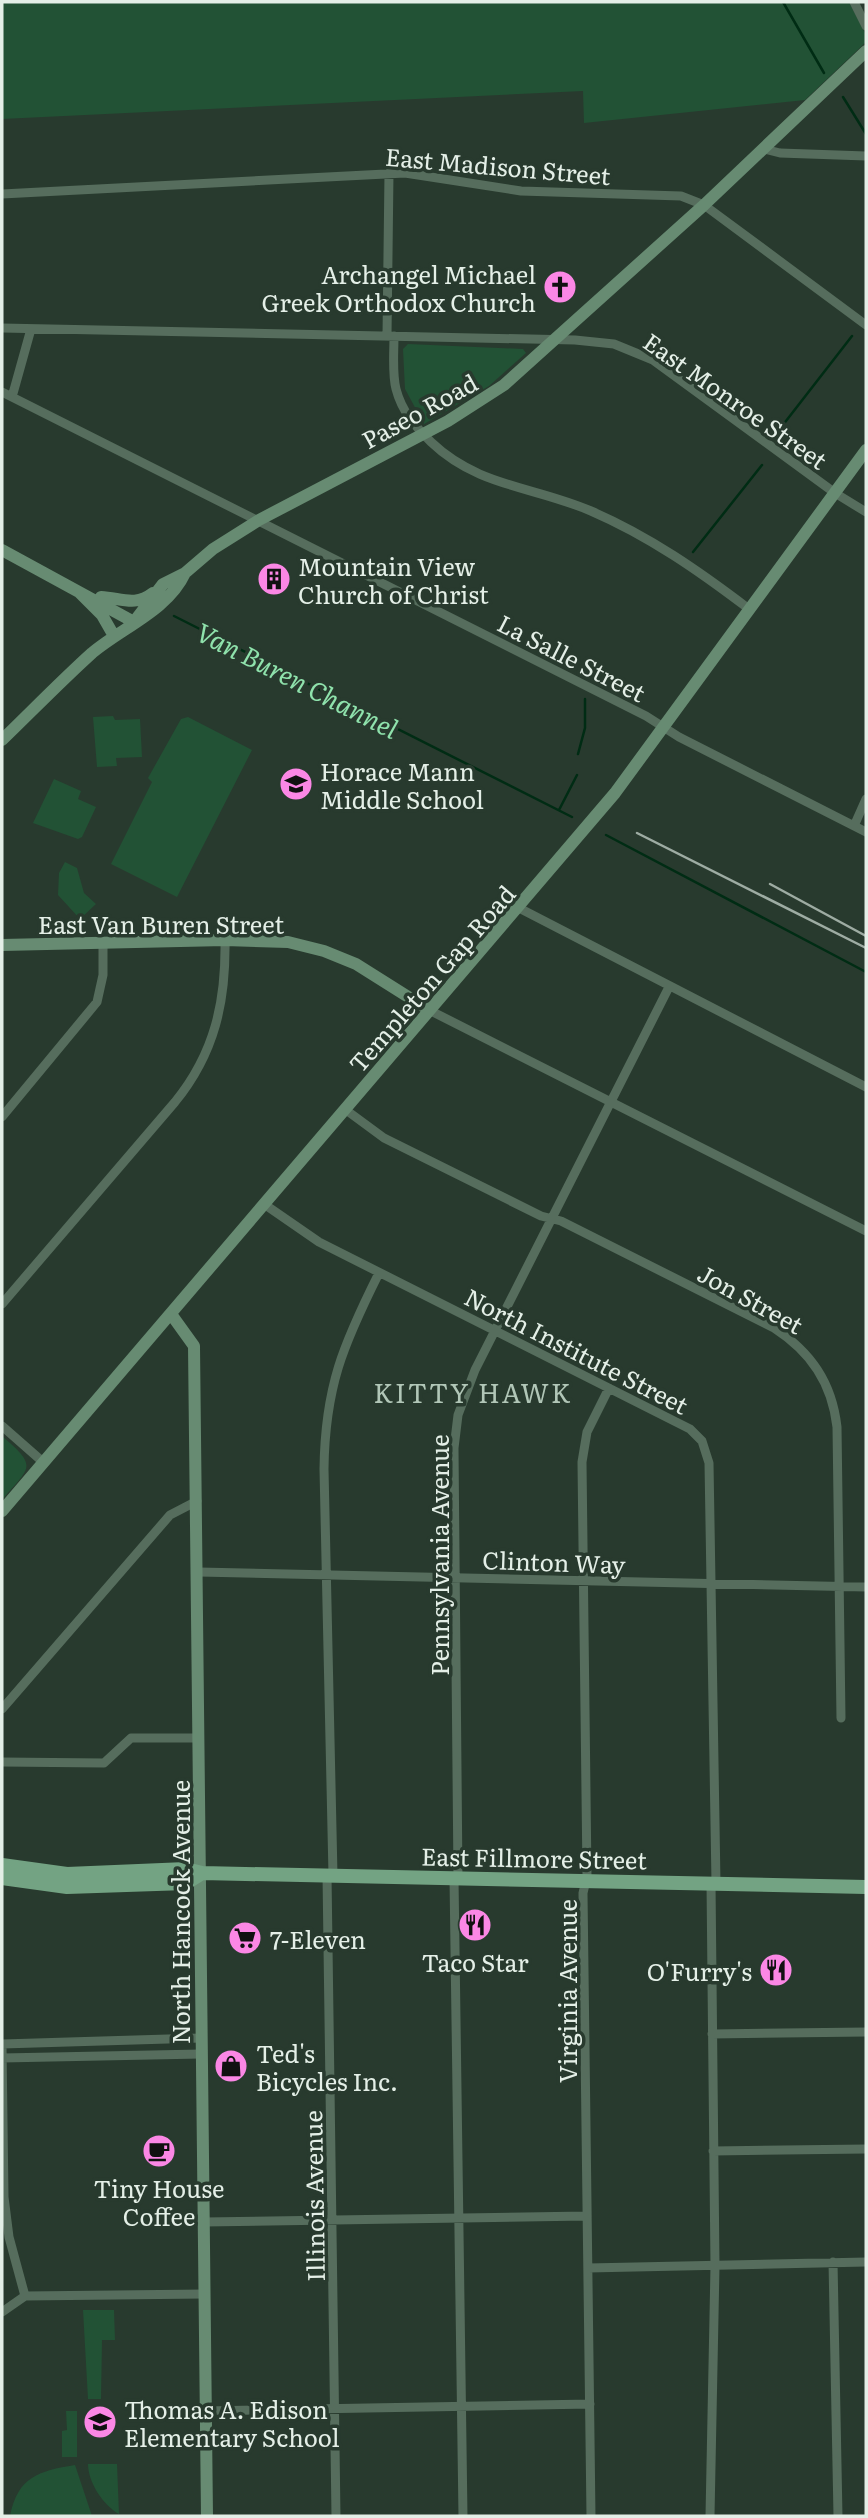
<svg xmlns="http://www.w3.org/2000/svg" width="868" height="2518" font-family="Literata,serif">
	<style>
		.green { fill: #225235 }
		.lines { fill: none; stroke-linecap: round; stroke-linejoin: round }
		.stream { stroke: #002c14; stroke-width: 2.5 }
		.street { stroke: #566d5d; stroke-width: 9 }
		.secondary { stroke: #678b72; stroke-width: 12 }
		.primary { stroke: #73a383; stroke-width: 14 }
		.rail { stroke: #9eaca3; stroke-width: 2.5 }
		.labels { text-anchor: middle; dominant-baseline: central; stroke-width: 7; stroke-linejoin: round; paint-order: stroke }
		.street-label { font-size: 24px; fill: #e4efe7; stroke: #283a2e }
		.poi-label { font-size: 24px; fill: #e4efe7; stroke: #283a2e; text-anchor: start }
		.water-label { font-size: 26px; font-style: italic; fill: #8fe2ac; stroke: #283a2e }
		.neighbourhood-label { font-size: 26px; letter-spacing: 2px; fill: #b1c6b7; stroke: #283a2e }
	</style>
	<rect width="100%" height="100%" fill="#283a2e"/>
	<path class="green" d="M 2,2 L 849,2 L 866,35 L 866,42 L 805,100 L 584,123 L 583,91 L 2,119 Z
		M 408,344 L 523,349 L 526,353 L 489,386 L 424,424 L 405,389 L 403,349 Z
		M 113,716 L 115,720 L 140,719 L 142,757 L 116,758 L 117,766 L 97,767 L 93,717 Z
		M 188,717 L 252,750 L 177,897 L 111,864 L 152,782 L 148,778 L 181,719 Z
		M 54,779 L 81,791 L 78,799 L 96,807 L 82,837 L 78,839 L 33,823 Z
		M 65,862 L 77,868 L 84,893 L 96,904 L 80,919 L 58,895 L 59,873 Z
		M 2,1436 C 38,1467 31,1466 2,1500 Z
		M 83,2310 L 114,2310 L 115,2340 L 102,2340 L 101,2399 L 88,2399 Z
		M 66,2411 L 77,2411 L 77,2457 L 62,2457 L 62,2431 L 67,2430 Z
		M 88,2464 L 117,2464 L 119,2514 C 103,2505 88,2482 88,2464 Z
		M 75,2465 L 92,2516 L 10,2516 C 18,2477 38,2471 75,2465 Z"/>
	<g class="lines">
		<path class="stream" d="M 783,2 L 824,73
			M 843,97 L 866,134
			M 779,430 L 852,336
			M 693,552 L 762,465
			M 174,616 L 572,817
			M 578,754 L 585,728 L 585,699
			M 559,810 L 577,775
			M 606,835 L 866,972"/>
		<path class="street" d="M 854,2 L 866,26
			M 764,149 L 780,153 L 866,156
			M 2,194 L 405,173 L 521,191 L 681,196 L 704,205 L 866,325
			M 2,328 L 575,340 L 614,344 L 653,360 L 835,493 L 866,512
			M 387,336 L 389,173
			M 394,336 C 394,353 392,373 396,389 C 402,412 415,426 431,442 C 478,487 533,486 591,511 C 649,536 699,571 749,609
			M 2,392 L 646,716 L 679,737 L 866,832
			M 12,397 L 31,329
			M 854,826 L 866,799
			M 519,908 L 866,1087
			M 429,1010 L 866,1231
			M 346,1110 L 384,1138 L 541,1216 L 561,1221 L 774,1328 C 811,1352 832,1383 837,1427 L 841,1718
			M 2,1117 L 97,1002 L 103,975 L 103,942
			M 264,1204 L 319,1242 L 690,1429 L 702,1441 L 709,1463 L 716,1883
			M 2,1304 L 175,1102 C 215,1053 226,1001 225,940
			M 2,1426 L 43,1462
			M 199,1572 L 866,1587
			M 2,1709 L 170,1515 L 197,1501
			M 2,1762 L 104,1763 L 131,1738 L 199,1738
			M 327,1875 L 336,2516
			M 333,1875 L 324,1469 C 325,1387 343,1345 379,1273
			M 454,1878 L 463,2516
			M 458,1878 L 454,1448 L 458,1415 L 475,1370 L 669,987
			M 712,2034 L 866,2032
			M 2,2044 L 201,2038
			M 2,2047 L 4,2197 L 9,2237 L 25,2296
			M 2,2058 L 201,2054
			M 713,2151 L 866,2149
			M 204,2222 L 587,2216
			M 833,2262 L 838,2516
			M 588,2268 L 866,2262
			M 2,2312 L 25,2296 L 204,2294
			M 205,2411 L 590,2404
			M 591,2516 L 583,1893 L 587,1876 L 582,1462 L 587,1432 L 609,1388
			M 710,2516 L 715,2266 L 711,1883"/>
		<path class="secondary" d="M 2,550 L 134,622
			M 80,593 L 102,615 L 114,636
			M 101,597 C 121,598 135,607 153,593
			M 134,622 L 163,584 L 185,573 L 213,549 L 259,520 L 448,421 L 504,385 L 704,205 L 866,51
			M 2,740 C 32,711 61,681 92,653 C 123,627 168,610 185,573
			M 2,945 L 225,940 L 288,942 L 324,951 L 356,964 L 429,1010
			M 171,1314 L 194,1346 L 207,2516
			M 2,1511 L 615,793 L 866,450"/>
		<path class="primary" d="M 2,1865 L 67,1874 L 186,1869 L 202,1873 L 866,1887
			M 2,1878 L 67,1887 L 186,1883 L 202,1873"/>
		<path class="rail" d="M 637,833 L 866,948
			M 770,884 L 866,936"/>
	</g>
	<defs>
		<symbol id="church-disc" viewBox="-11 -11 22 22"><circle r="9.5" fill="#fb87e5" stroke="#283a2e"/><path d="M-1.2-6h2.4v3.5h3.3v2.4h-3.3V6h-2.4V-.1h-3.3v-2.4h3.3Z" fill="#111"/></symbol>
		<symbol id="building-disc" viewBox="-11 -11 22 22"><circle r="9.5" fill="#fb87e5" stroke="#283a2e"/><path d="M-4-6H4V6H1V3H-1V6H-4ZM-2.5-4.3h1.7v1.8h-1.7ZM.8-4.3h1.7v1.8H.8ZM-2.5-1h1.7V.8h-1.7ZM.8-1h1.7V.8H.8Z" fill="#111"/></symbol>
		<symbol id="school-disc" viewBox="-11 -11 22 22"><circle r="9.5" fill="#fb87e5" stroke="#283a2e"/><path d="M0-5L7-2L0 1L-7-2ZM-4 1L0 2.5L4 1V4Q0 6-4 4Z" fill="#111"/></symbol>
		<symbol id="restaurant-disc" viewBox="-11 -11 22 22"><circle r="9.5" fill="#fb87e5" stroke="#283a2e"/><path d="M-5-6h1v4h1v-4h1v4h1v-4h1v5L-1.5 .5V6h-2V.5L-5-1ZM5-6V6H3V1.5H1.5Q1.5-4 5-6Z" fill="#111"/></symbol>
		<symbol id="supermarket-disc" viewBox="-11 -11 22 22"><circle r="9.5" fill="#fb87e5" stroke="#283a2e"/><path d="M-6-5.5h2.5l.6 2H6L4.5 2H-2.5L-4.4-4H-6ZM-1.5 3.2a1.3 1.3 0 1 0 .1 0ZM3 3.2a1.3 1.3 0 1 0 .1 0Z" fill="#111"/></symbol>
		<symbol id="shop-disc" viewBox="-11 -11 22 22"><circle r="9.5" fill="#fb87e5" stroke="#283a2e"/><path d="M-5-2.5h2.3a2.7 3.5 0 0 1 5.4 0H5L5.5 6h-11ZM-1.5-2.5h3a1.5 2.3 0 0 0-3 0Z" fill="#111"/></symbol>
		<symbol id="cafe-disc" viewBox="-11 -11 22 22"><circle r="9.5" fill="#fb87e5" stroke="#283a2e"/><path d="M-5.5-4.5H6V0H3Q3 3.5 0 3.5H-2.5Q-5.5 3.5-5.5 0ZM3-3.2v2h1.7v-2ZM-6 4.5H4V6H-6Z" fill="#111"/></symbol>
	</defs>
	<g fill-rule="evenodd">
		<use href="#church-disc" x="541" y="268" width="38" height="38"/>
		<use href="#building-disc" x="255" y="560" width="38" height="38"/>
		<use href="#school-disc" x="277" y="765" width="38" height="38"/>
		<use href="#restaurant-disc" x="456" y="1906" width="38" height="38"/>
		<use href="#supermarket-disc" x="226" y="1919" width="38" height="38"/>
		<use href="#restaurant-disc" x="757" y="1951" width="38" height="38"/>
		<use href="#shop-disc" x="212" y="2047" width="38" height="38"/>
		<use href="#cafe-disc" x="140" y="2132" width="38" height="38"/>
		<use href="#school-disc" x="81" y="2403" width="38" height="38"/>
	</g>
	<g class="labels">
		<g class="street-label">
			<text transform="translate(498 165) rotate(5)">East Madison Street</text>
			<text transform="translate(736 400) rotate(35)">East Monroe Street</text>
			<text transform="translate(419 410) rotate(-29)">Paseo Road</text>
			<text transform="translate(572 657) rotate(27)">La Salle Street</text>
			<text x="161" y="923">East Van Buren Street</text>
			<text transform="translate(431 978) rotate(-49)">Templeton Gap Road</text>
			<text transform="translate(751 1298) rotate(29)">Jon Street</text>
			<text transform="translate(577 1350) rotate(27)">North Institute Street</text>
			<text transform="translate(438 1555) rotate(-90)">Pennsylvania Avenue</text>
			<text transform="translate(554 1561) rotate(2)">Clinton Way</text>
			<text transform="translate(534 1857) rotate(1)">East Fillmore Street</text>
			<text transform="translate(179 1912) rotate(-90)">North Hancock Avenue</text>
			<text transform="translate(566 1991) rotate(-90)">Virginia Avenue</text>
			<text transform="translate(313 2196) rotate(-91)">Illinois Avenue</text>
		</g>
		<g class="poi-label">
			<text x="536" y="273" text-anchor="end">Archangel Michael<tspan x="536" dy="28">Greek Orthodox Church</tspan></text>
			<text x="298" y="565">Mountain View<tspan x="298" dy="28">Church of Christ</tspan></text>
			<text x="320" y="770">Horace Mann<tspan x="320" dy="28">Middle School</tspan></text>
			<text x="270" y="1938">7-Eleven</text>
			<text x="475" y="1961" text-anchor="middle">Taco Star</text>
			<text x="752" y="1970" text-anchor="end">O'Furry's</text>
			<text x="256" y="2052">Ted's<tspan x="256" dy="28">Bicycles Inc.</tspan></text>
			<text x="159" y="2187" text-anchor="middle">Tiny House<tspan x="159" dy="28">Coffee</tspan></text>
			<text x="124" y="2408">Thomas A. Edison<tspan x="124" dy="28">Elementary School</tspan></text>
		</g>
		<g class="water-label">
			<text transform="translate(298 679) rotate(27)">Van Buren Channel</text>
		</g>
		<g class="neighbourhood-label">
			<text x="473" y="1391">KITTY HAWK</text>
		</g>
	</g>
	<rect width="868" height="2518" fill="none" stroke="#e4efe7" stroke-width="7"/>
</svg>
